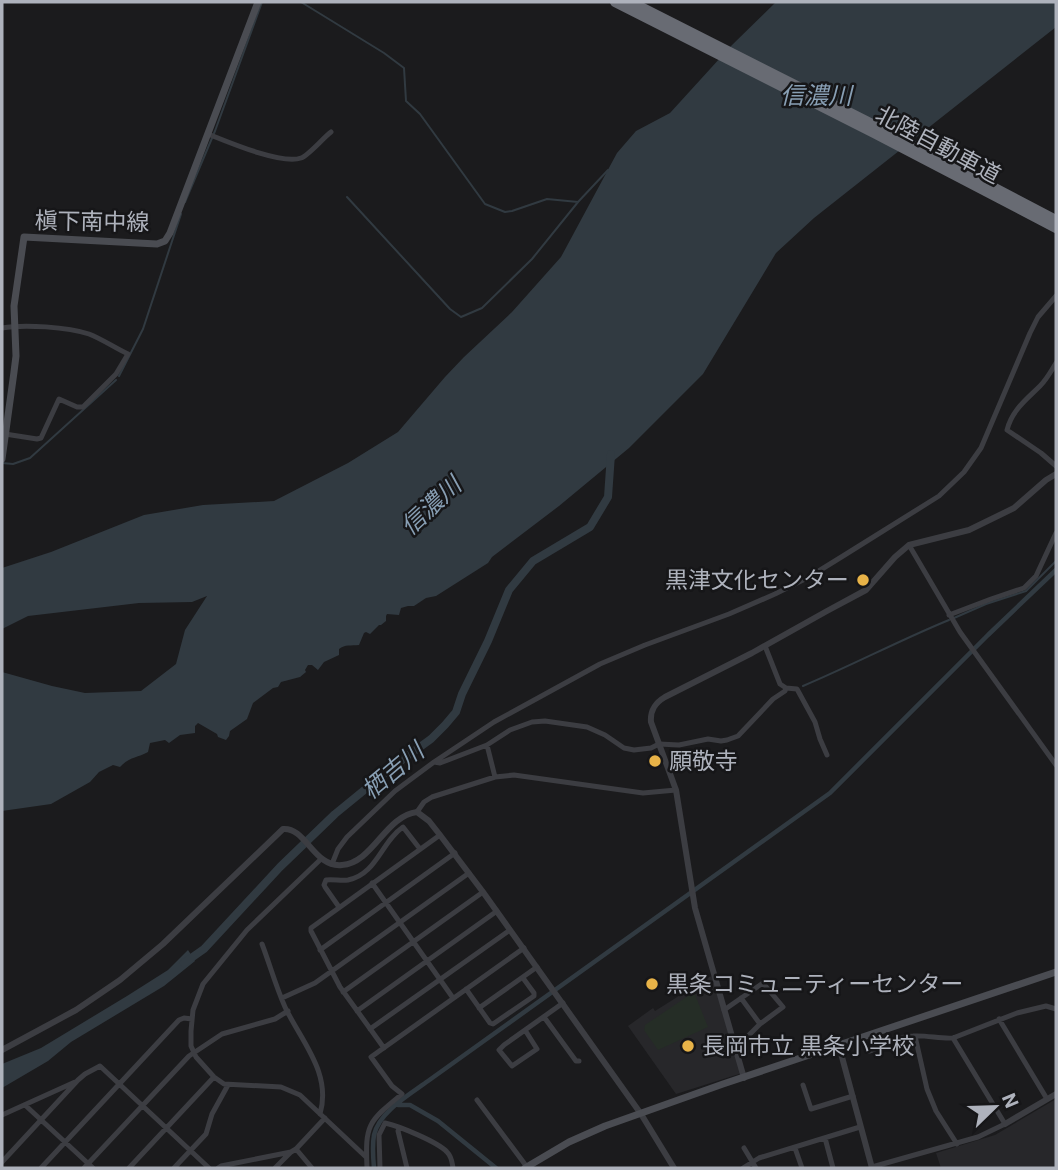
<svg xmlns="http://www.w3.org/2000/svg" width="1058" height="1170" font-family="Roboto,'Noto Sans JP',sans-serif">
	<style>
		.built { fill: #27272a }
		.green { fill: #252d26 }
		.water { fill: #313a41 }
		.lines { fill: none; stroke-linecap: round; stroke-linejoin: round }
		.stream { stroke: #313a41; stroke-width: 2 }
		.canal { stroke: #313a41; stroke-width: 4.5 }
		.river { stroke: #313a41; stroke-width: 8 }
		.minor { stroke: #3c3d42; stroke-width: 5 }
		.tertiary { stroke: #3c3d42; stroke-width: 6 }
		.secondary { stroke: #4a4c52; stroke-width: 7 }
		.motorway { stroke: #686b73; stroke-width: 10 }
		.poi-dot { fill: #e8b348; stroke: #161618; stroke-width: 2.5 }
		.labels { text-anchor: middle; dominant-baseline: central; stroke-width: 5; stroke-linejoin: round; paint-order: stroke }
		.street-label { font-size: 23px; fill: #aeb2bc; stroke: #161618 }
		.poi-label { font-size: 23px; fill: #aeb2bc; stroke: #161618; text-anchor: start }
		.water-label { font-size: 24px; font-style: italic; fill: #889fb4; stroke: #161618 }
	</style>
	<rect width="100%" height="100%" fill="#1b1b1d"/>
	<path class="built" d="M 713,976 L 741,1072 L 739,1074 L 676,1094 L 628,1026 L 653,1008 L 655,1011 L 709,977 Z
		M 1056,1099 L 1056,1168 L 941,1168 L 936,1153 L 995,1135 Z"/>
	<path class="green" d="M 694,992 L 708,1027 L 658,1050 L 644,1030 L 645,1025 Z"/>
	<path class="water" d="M 776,2 L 1056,2 L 1056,27 L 814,218 L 776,253 L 703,374 L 629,448 L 559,506 L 492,557 L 488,563 L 436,596 L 426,598 L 414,606 L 408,606 L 401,608 L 399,615 L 387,614 L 386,616 L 386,621 L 381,625 L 379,625 L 370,634 L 366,632 L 364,633 L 359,645 C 351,646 345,644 339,649 L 339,655 L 324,662 L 318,670 L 312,665 L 308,665 L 305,670 L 306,672 L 300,677 L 281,682 L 278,687 L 273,688 L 253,703 L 247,719 L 230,731 L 229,736 L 226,740 L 218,737 L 217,734 L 198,723 L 195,726 L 195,733 L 180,735 L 169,743 L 165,740 L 150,743 L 148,752 C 137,758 129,757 120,767 L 113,765 L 99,772 L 90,782 L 51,804 L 2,811 L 2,672 L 52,686 L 85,693 L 141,691 L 176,664 L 185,630 L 207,596 L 192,602 L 139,603 L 28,616 L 2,629 L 2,568 L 51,552 L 144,515 L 203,505 L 274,501 L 348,463 L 398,432 L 445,377 L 464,357 L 512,312 L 561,257 L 617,153 L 636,131 L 670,113 L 731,46 Z
		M 188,950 L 195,961 L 164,986 L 71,1042 L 48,1061 L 2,1088 L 2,1064 L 41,1048 L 127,996 L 168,970 Z"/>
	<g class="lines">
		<path class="stream" d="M 301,2 L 384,53 L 404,68 L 406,101 L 420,114 L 485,204 L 505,212 L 512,211 L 547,199 L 578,202 L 608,170
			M 347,197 L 450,309 L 461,317 L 482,308 L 532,259 L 578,202
			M 185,202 L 215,131 L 262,2
			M 119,376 L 143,329 L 181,214
			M 2,463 L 13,464 L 30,458 L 116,380
			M 954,618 L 986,604 L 1026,591 L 1056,561
			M 803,686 C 853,665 900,640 949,620"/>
		<path class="canal" d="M 398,1105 L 410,1105 L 438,1121 L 496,1168
			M 374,1168 C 373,1157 372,1146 374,1135 C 379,1112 410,1094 428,1081 L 830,793 L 988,635 L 1056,570"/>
		<path class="river" d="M 184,963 L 204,949 L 280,867 L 335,814 L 395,765 L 431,739 L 445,725 L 456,712 L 462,694 L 488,641 L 509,590 L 533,561 L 590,527 L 608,497 L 611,454"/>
		<path class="minor" d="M 208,134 C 228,142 282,165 301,158 C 309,155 323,138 331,132
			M 2,328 C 24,324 68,327 89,334 C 102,339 115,348 128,354 L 116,374 L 83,407 L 77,407 L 59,399 L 41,438 L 37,439 L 5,434
			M 1056,363 C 1051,371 1047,379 1040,386 C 1026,400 1012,410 1007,430 L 1041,453 L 1056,466
			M 909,545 L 960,632 L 1056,765
			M 949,615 L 991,599 L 1024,588 L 1036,576 L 1056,533
			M 765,646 L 780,684 L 786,688 L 797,689 L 815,722 L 820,739 L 827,755
			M 487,745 L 495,777
			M 434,762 L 440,763 L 487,745 L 510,730 L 532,722 L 545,721 L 587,727 L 605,735 L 624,748 L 634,750 L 651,748 L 659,744 L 679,745 L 708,739 L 721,741 L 727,740 L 738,736 L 773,699 L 785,691 L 786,688
			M 417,812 L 424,802 L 432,797 L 495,777 L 514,775 L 643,793 L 676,790
			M 321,859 L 247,930 L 203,984 L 193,1010 L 191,1031 L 191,1046 L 196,1057 L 214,1077 L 224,1084 L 281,1087 L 300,1095 L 366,1157
			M 332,864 L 338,849 L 347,837 L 395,791 L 434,762 L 494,722 L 600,664 L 645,645 L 729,614 L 775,594 L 809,577 L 843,556 L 939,496 L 964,472 L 981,448 L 1030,333 L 1038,317 L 1056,296
			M 372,883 L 453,998
			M 339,907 L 325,887 L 324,885 L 326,880 C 333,879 341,881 348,880 C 377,874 381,842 403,827 L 420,849
			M 262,944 C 270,965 276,987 285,1007 C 301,1041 332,1073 320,1114
			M 320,950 L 455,853
			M 466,989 L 490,1023 L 493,1024 L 534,996 L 534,993 L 523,978
			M 343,992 L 483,892
			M 282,998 L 315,983 L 469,873
			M 741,998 L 760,1024
			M 479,1008 L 537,967
			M 724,1010 L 763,983 L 783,1007 L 760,1024 L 739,1045 L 735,1046
			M 357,1011 L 497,911
			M 544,1017 L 576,1061 L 579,1061
			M 999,1019 L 1047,1099
			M 370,1029 L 510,930
			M 525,1030 L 537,1049 L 512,1066 L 499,1050 L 504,1045 L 563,1003
			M 915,1036 L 927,1089 L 936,1111 L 957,1144
			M 862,1038 L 868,1051 L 870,1051 C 883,1046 899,1036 913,1036 C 927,1035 940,1039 953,1038 L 1017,1013 L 1046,1006 L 1056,1009
			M 384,1048 L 340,987 L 311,931 L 311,928 L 440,835
			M 803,1085 L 811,1109 L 853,1096
			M 477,1100 L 527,1167
			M 25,1105 L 93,1168
			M 2,1115 L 75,1082
			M 400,1128 L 398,1131 L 407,1168
			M 825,1138 L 833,1168
			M 744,1148 L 756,1168
			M 795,1148 L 802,1168
			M 296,1149 L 312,1168
			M 2,1162 L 78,1080 L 85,1074 L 100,1066 L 209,1168
			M 872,1167 L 978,1137 L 1005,1124 L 953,1038
			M 41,1168 L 179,1020 L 184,1018 L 192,1019
			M 84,1168 L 189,1056 L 222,1034 L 275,1019 L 288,1011
			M 129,1168 L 214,1077
			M 174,1168 L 206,1134 L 212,1114 L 228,1085
			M 218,1168 L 221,1166 L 291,1152 L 296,1149 L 325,1118
			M 275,1168 L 291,1152
			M 367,1168 C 365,1124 368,1122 402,1094 L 392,1086 L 371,1057 L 524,948
			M 380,1168 L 379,1135 L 385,1123 C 399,1126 438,1142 447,1152 C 452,1157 452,1162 453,1168
			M 743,1168 L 759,1158 L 860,1127"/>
		<path class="tertiary" d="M 839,1046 L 872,1168
			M 2,1050 L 76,1010 L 120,980 L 163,944 L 283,829 C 306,827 314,868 342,865 C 373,863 385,816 417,812 L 429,821 L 440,835 L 483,892 L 641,1114 L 674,1168
			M 744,1078 L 695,908 L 676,790 L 651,722 C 650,710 655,703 665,697 L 752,653 L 827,611 L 866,590 L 895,557 L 909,545 L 969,530 L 1014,508 L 1046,480 L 1056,474
			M 1005,1124 L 1056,1094"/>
		<path class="secondary" d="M 2,459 L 14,372 L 16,356 L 14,306 L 24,237 L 157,244 L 165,241 L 170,233 L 258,2
			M 525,1168 L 569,1142 L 605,1126 L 723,1084 L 1056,972"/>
		<path class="motorway" d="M 615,2 L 874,133 L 1056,228
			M 631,2 L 888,132 L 1056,220"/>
	</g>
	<g class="poi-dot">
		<circle cx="863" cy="580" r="7"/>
		<circle cx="655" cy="761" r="7"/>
		<circle cx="652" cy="984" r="7"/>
		<circle cx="688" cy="1046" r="7"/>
	</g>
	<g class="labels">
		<g class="street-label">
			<text transform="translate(938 145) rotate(28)">北陸自動車道</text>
			<text transform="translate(92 222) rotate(1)">槇下南中線</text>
		</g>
		<g class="poi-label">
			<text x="849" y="580" text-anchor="end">黒津文化センター</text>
			<text x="669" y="761">願敬寺</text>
			<text x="666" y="984">黒条コミュニティーセンター</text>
			<text x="702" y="1046">長岡市立 黒条小学校</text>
		</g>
		<g class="water-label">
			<text x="816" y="96">信濃川</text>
			<text transform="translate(431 506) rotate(-43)">信濃川</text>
			<text transform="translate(393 771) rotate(-40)">栖吉川</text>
		</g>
	</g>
	<rect width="1058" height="1170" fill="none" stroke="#aeb2bc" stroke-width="7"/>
	<g transform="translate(995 1107) rotate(67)" stroke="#161618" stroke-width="5" paint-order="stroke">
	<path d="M0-5L12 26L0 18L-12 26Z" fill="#aeb2bc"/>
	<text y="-10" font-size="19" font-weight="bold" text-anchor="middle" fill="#aeb2bc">N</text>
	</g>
</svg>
